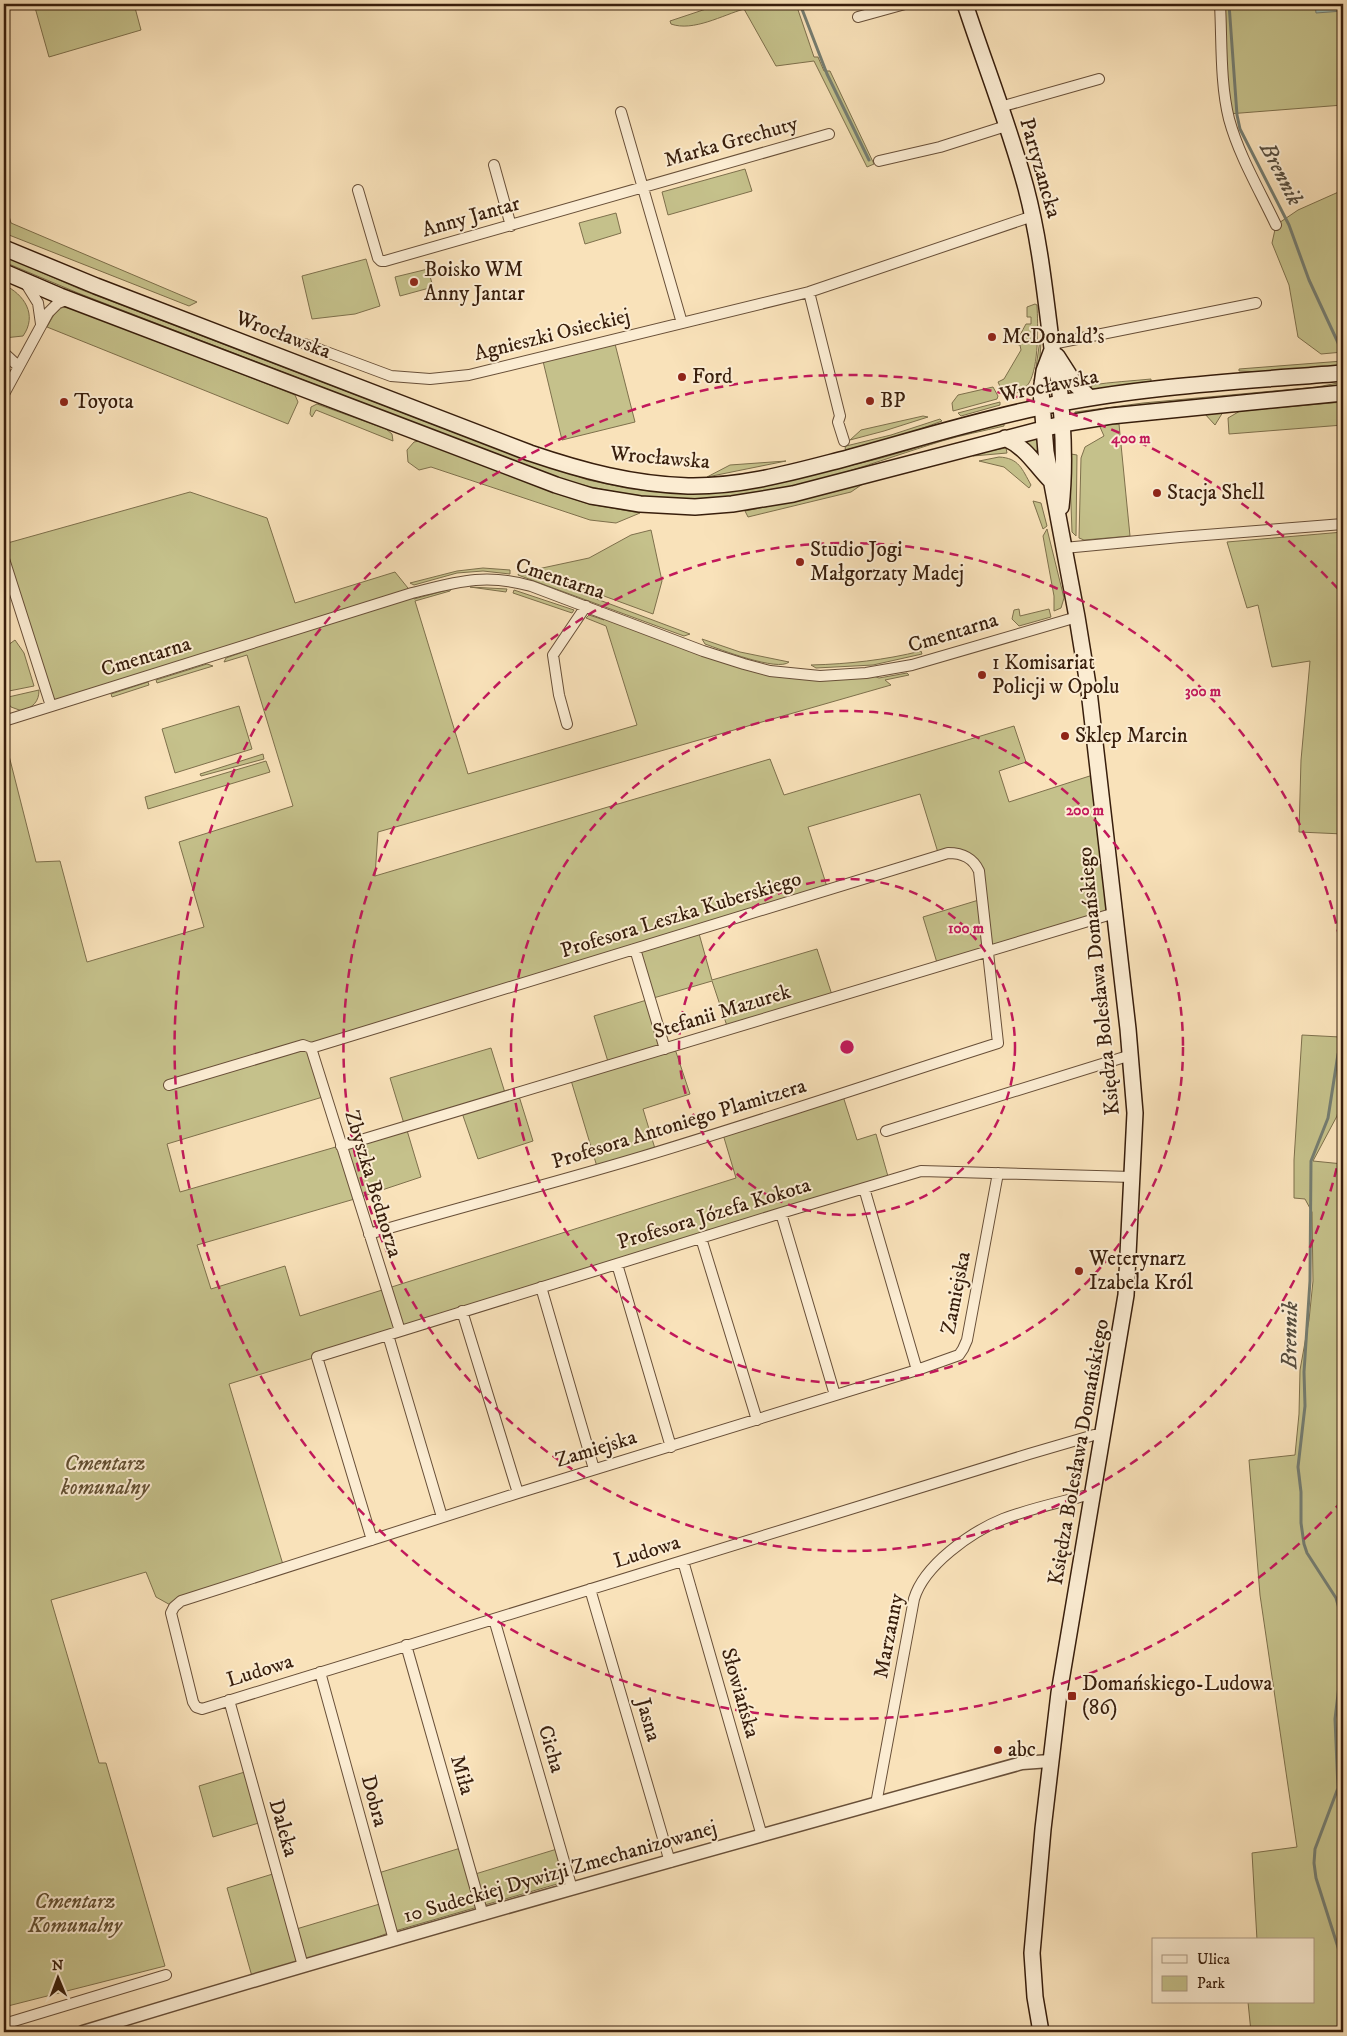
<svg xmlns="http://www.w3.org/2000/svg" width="1347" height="2036" font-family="'IM FELL DW Pica',serif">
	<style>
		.green { fill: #c5c18b; stroke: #7e704c }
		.water { fill: #9ebdb5; stroke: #757d71 }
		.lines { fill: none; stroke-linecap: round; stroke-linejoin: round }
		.stream { stroke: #757d71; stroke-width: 3 }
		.minor-casing { stroke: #684f38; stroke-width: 12 }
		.tertiary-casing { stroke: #684f38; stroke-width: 15 }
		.secondary-casing { stroke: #381e0c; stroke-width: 18 }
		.minor { stroke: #fbecd2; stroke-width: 10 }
		.tertiary { stroke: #fbecd2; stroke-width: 12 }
		.secondary { stroke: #fbecd2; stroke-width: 15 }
		.ring { fill: none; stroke: #c2185b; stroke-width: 2.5; stroke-dasharray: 9 6 }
		.poi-dot { fill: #8f2418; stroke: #fbecd2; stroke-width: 2 }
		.labels { text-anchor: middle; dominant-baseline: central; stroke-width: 4; stroke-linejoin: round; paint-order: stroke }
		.street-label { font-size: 21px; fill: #381e0c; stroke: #fbecd2 }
		.poi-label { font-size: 21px; fill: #381e0c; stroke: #fbecd2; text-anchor: start }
		.park-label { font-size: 21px; font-style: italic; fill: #624f32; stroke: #fbecd2 }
		.water-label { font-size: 22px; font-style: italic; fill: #574e3f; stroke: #fbecd2 }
		.centre { fill: #c2185b; stroke: #fbecd2; stroke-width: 2.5 }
		.ring-label { font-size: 15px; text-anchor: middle; font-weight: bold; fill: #c2185b; stroke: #fbecd2; stroke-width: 4; stroke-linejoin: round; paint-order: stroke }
	</style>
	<rect width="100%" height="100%" fill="#f9e2ba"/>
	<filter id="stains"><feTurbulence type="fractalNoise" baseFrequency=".004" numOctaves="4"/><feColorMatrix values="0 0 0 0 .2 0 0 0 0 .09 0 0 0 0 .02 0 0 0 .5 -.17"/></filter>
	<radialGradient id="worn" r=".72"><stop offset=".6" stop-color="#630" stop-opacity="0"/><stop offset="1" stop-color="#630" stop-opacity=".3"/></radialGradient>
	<path class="green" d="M 34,4 L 134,4 L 141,30 L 49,57 Z
		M 721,4 L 796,4 L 814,57 L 818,57 L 824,71 L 830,71 L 874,164 L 867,167 L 814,61 L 776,66 L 744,9 C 723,15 693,32 671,24 L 670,21 Z
		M 1220,4 L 1343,4 L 1343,105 L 1228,114 Z
		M 745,169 L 752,191 L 668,215 L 662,192 Z
		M 1343,190 L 1343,352 L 1321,354 L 1298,337 L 1289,285 L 1272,243 L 1276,225 L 1298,210 Z
		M 4,199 L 11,223 L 197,302 L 189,306 L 4,233 Z
		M 616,213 L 621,233 L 585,244 L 579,223 Z
		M 4,256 L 82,290 L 466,437 L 588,480 L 631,489 L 676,493 L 714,492 L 771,485 L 881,458 L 1004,423 L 1004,426 C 983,431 962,435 942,441 C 877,461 811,487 744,496 C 679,504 614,496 552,476 L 78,293 L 4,262 Z
		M 366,259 L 380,306 L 355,314 L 312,319 L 302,276 Z
		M 428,269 L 433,287 L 400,296 L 395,277 Z
		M 4,285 C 24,294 38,315 23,336 L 4,338 Z
		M 1035,304 L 1037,305 C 1038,325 1039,366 1029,383 C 1024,391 1015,394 1006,396 L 1004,395 L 998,382 L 1004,379 L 1021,350 L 1020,345 L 1015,344 L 1026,324 L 1031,324 L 1031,317 L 1027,317 L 1027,307 Z
		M 69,306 L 295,395 L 298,402 L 288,424 L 47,327 L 57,309 Z
		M 1043,312 L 1040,357 L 1034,381 L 1041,333 L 1041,316 Z
		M 614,340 L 635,422 L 562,440 L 542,357 Z
		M 1343,361 L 1343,366 L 1266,372 L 1239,371 L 1239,369 Z
		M 1151,379 L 1151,382 L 1148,384 L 1091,389 L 1092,385 C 1111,382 1131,381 1151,379 Z
		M 1343,382 L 1343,387 L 1177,401 L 1075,415 L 1075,412 L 1143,403 L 1317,387 Z
		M 993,387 L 998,396 L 997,399 L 953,411 L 952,403 L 958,395 Z
		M 1000,402 L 1000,405 L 961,416 L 958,413 Z
		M 1343,402 L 1343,425 L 1229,434 L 1228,418 L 1240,411 Z
		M 317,404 L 386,429 L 392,434 L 393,441 L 316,410 L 312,417 L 310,414 L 311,407 Z
		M 1223,412 L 1215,425 L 1204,413 Z
		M 923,416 L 928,417 L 884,431 L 850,440 L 861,430 Z
		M 940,419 L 942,421 L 904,435 L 846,450 L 845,448 L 846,446 L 891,435 Z
		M 1111,424 L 1119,424 L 1130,536 L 1084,540 L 1079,538 L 1081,458 L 1085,447 L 1104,436 L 1100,427 Z
		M 1038,437 L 1041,450 L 1033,451 L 1024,444 L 1024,440 Z
		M 419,441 L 552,492 L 589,504 L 640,513 L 616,523 L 590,520 L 431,467 L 419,470 L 408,462 L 407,450 L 414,442 Z
		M 1006,448 L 1007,453 L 973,456 L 973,454 Z
		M 1071,454 L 1077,455 L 1076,536 L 1072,532 L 1070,477 Z
		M 999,457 C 1019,458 1022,469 1031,485 L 1029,488 L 1004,467 L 979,461 Z
		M 786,461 L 707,477 L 730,465 Z
		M 867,481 L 851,492 L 748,517 L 745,511 L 780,504 Z
		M 190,492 L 267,518 L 295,603 L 395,572 L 412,593 L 414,599 L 451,589 L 450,591 L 415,601 L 468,774 L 637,725 L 606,626 L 586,618 L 589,615 L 604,620 L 601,612 L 758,668 L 866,673 L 879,678 L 907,673 L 909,675 L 885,680 L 891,685 L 378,832 L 375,876 L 770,759 L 784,795 L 1014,726 L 1026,762 L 999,771 L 1009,802 L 1099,773 L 1115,913 L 938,966 L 923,917 L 982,899 L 972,860 L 939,856 L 920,794 L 808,827 L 828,890 L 698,930 L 712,980 L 817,949 L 833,998 L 728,1029 L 712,981 L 650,999 L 665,1048 L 674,1046 L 690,1094 L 643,1109 L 656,1152 L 598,1170 L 570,1077 L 609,1065 L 594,1016 L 650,999 L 635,949 L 312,1048 L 326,1096 L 167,1144 L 180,1192 L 405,1127 L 390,1078 L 491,1048 L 506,1096 L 518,1093 L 533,1141 L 478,1159 L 461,1110 L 406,1127 L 421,1177 L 358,1198 L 197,1245 L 211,1289 L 285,1266 L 300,1316 L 736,1178 L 722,1131 L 842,1093 L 857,1140 L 876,1134 L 889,1180 L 229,1384 L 284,1568 L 174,1607 L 156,1597 L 146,1572 L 51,1600 L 99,1763 L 106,1763 L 165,1966 L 4,2007 L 4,736 L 36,862 L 60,861 L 87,962 L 204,927 L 179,842 L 293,806 L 247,655 L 224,662 L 226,658 L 246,651 L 245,646 L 51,706 L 4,559 L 4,544 Z
		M 1033,501 L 1041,503 L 1047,526 L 1043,529 Z
		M 1047,529 L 1064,598 L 1061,608 L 1054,611 L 1054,596 L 1043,536 Z
		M 651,530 L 662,581 L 653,614 L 533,570 L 589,558 L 631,535 Z
		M 1343,532 L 1343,834 L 1299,832 L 1301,760 L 1310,661 L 1272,667 L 1258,605 L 1247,608 L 1227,542 Z
		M 483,568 L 510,570 L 510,574 L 483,571 L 457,573 L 414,585 L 410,583 L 457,571 Z
		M 519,572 L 546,580 L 690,634 L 684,636 L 518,575 Z
		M 470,587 L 507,589 L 506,592 Z
		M 514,590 L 574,610 L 572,613 L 513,593 Z
		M 1019,609 L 1020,616 L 1049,609 L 1051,617 L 1019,626 L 1012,619 L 1014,610 Z
		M 702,639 L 740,652 L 789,662 C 778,672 719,649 705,644 Z
		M 15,640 L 24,653 L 34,686 L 9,691 L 4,675 L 4,648 Z
		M 921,651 L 922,654 L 873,665 L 816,668 L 811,665 C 849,664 885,660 921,651 Z
		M 207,664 L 213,666 L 157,683 L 156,680 Z
		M 148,682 L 149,685 L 112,697 L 111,694 Z
		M 39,690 C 39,702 33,707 22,711 L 11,707 L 4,698 Z
		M 239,706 L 252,749 L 175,773 L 162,729 Z
		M 263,754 L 264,759 L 201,776 L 200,774 Z
		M 266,761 L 270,772 L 148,809 L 145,797 Z
		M 1343,1033 L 1343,1088 L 1337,1116 L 1313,1161 L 1343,1164 L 1343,1533 L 1339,1593 L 1343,1600 L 1343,2032 L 1251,2032 L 1248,2002 L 1313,2002 L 1313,1940 L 1257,1940 L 1252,1853 L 1297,1847 L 1260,1595 L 1249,1460 L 1295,1455 L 1299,1414 L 1300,1370 L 1309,1320 L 1313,1281 L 1312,1212 L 1305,1199 L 1294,1198 L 1294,1160 L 1302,1035 L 1340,1037 Z
		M 248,1771 L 262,1822 L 213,1837 L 199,1786 Z
		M 464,1847 L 472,1875 L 557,1849 L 564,1882 L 388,1933 L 303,1966 L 253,1980 L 227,1888 L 276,1873 L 293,1930 L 383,1903 L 375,1874 Z"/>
	<path class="water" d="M 1315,4 L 1343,4 L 1343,11 L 1316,13 Z"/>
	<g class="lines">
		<path class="stream" d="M 800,4 L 827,74 L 869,160
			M 1229,4 L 1237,115 L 1240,129 L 1289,225 L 1309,280 L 1340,347 L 1343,348
			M 1343,1043 L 1338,1054 L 1328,1118 L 1311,1161 L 1310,1281 L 1304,1372 L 1305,1406 L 1298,1467 L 1301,1492 L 1301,1523 L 1304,1544 L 1307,1553 L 1336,1598 L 1343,1622
			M 1343,1653 L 1335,1719 L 1338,1788 L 1315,1849 L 1314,1863 L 1316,1878 L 1343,1963"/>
		<defs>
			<path id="minor" d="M 1220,4 C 1222,41 1220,83 1229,119 C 1239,156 1260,191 1276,225
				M 858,17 L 905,4
				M 1000,107 L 1099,79
				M 621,112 L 682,323
				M 879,161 L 940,147 L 1006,126
				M 494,165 L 511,226
				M 358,190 L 378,258 L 381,261 L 385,261 L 829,134
				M 25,282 L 38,303 L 41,324
				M 809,292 L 840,416 L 838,422 L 844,441
				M 305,344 L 391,376 L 430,379 L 469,375 L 809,292 L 1033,216
				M 1052,344 L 1256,303
				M 4,353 L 18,366
				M 4,394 L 48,313 L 58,303 L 69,299
				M 1064,548 L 1180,537 L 1343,524
				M 4,559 L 51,706
				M 4,721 L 412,593 C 457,582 485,573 531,586 L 703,651 L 744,664 L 770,671 L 820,676 L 866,673 L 912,665 L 1077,617
				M 567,724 L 559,695 L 553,655 L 586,606
				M 635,949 L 665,1049
				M 311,1048 L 948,853 C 963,853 973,858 979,871 L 998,1043 C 879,1081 761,1121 641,1157 C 551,1184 460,1207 369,1234
				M 311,1048 L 400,1331
				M 169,1085 L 303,1045 L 311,1048
				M 886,1131 L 1131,1055
				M 341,1146 L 1115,913
				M 998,1173 L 967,1340 L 963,1349 L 959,1355 L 917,1370 L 518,1493 L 181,1601 L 174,1607 L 171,1613 L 193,1702 L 196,1707 L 202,1709 L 1029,1454 L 1094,1435 L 1103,1435
				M 864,1188 L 917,1370
				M 781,1213 L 835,1395
				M 701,1238 L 757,1420
				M 617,1264 L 671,1447
				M 541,1287 L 594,1469
				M 462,1311 L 518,1493
				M 388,1335 L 442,1517
				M 372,1540 L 317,1357 L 781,1213 L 921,1171 L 1132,1177
				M 683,1561 L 762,1836
				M 590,1589 L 670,1862
				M 494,1619 L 572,1889
				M 406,1645 L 483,1915
				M 320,1672 L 394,1940
				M 229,1700 L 303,1966
				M 876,1804 L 914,1599 C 924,1565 971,1532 1003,1519 C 1029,1509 1057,1503 1084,1496 L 1092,1496
				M 4,2024 L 166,1975"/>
			<path id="tertiary" d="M 83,2032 C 394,1937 708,1850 1022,1763 L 1050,1761"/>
			<path id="secondary" d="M 965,4 C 985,65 1009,125 1026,188 C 1040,241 1045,294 1052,348 C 1053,357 1057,365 1058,374 C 1063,418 1066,463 1061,507
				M 4,248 L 96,286 L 530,453 C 583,471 632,484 688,486 C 740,487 790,473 840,460 C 907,442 973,421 1041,407 C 1140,386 1243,381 1343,373
				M 4,272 L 60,296 L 556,485 L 591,496 L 640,504 L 695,507 L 732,504 L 793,494 L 1062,424 L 1111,416 L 1343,393
				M 1057,356 L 1075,384 L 1090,398
				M 1005,438 C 1028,449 1034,464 1051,481
				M 1041,2032 L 1035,1997 L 1032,1953 L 1043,1829 L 1059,1693 L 1126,1295 L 1135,1113 L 1128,1029 L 1089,691 L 1077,617 L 1046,452 L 1041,391 L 1044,371 L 1052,350"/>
		</defs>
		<use href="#minor" class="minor-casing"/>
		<use href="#tertiary" class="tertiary-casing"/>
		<use href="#secondary" class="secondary-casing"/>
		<use href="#minor" class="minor"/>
		<use href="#tertiary" class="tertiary"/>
		<use href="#secondary" class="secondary"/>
	</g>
	<g class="ring">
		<circle cx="847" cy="1047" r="168"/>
		<circle cx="847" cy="1047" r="336"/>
		<path d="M1343 1139A504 504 0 1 1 1343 955"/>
		<path d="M1342 1501A672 672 0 1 1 1342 593"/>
	</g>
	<g class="poi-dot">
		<circle cx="414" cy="282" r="5"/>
		<circle cx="992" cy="337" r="5"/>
		<circle cx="682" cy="377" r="5"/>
		<circle cx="870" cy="401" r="5"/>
		<circle cx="64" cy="402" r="5"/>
		<circle cx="1157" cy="493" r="5"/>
		<circle cx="800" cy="562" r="5"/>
		<circle cx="982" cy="675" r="5"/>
		<circle cx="1065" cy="736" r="5"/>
		<circle cx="1079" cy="1271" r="5"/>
		<rect x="1067" y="1691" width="10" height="10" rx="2.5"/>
		<circle cx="998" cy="1750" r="5"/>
	</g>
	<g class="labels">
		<g class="street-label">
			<text transform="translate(731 142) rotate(-16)">Marka Grechuty</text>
			<text transform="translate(1040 168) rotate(74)">Partyzancka</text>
			<text transform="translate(471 217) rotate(-16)">Anny Jantar</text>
			<text transform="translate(283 335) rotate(21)">Wrocławska</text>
			<text transform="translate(552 335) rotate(-14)">Agnieszki Osieckiej</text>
			<text transform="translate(1049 386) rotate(-11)">Wrocławska</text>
			<text transform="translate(660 458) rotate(5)">Wrocławska</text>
			<text transform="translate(560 579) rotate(18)">Cmentarna</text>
			<text transform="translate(953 633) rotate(-17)">Cmentarna</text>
			<text transform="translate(146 657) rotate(-17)">Cmentarna</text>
			<text transform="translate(681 915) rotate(-17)">Profesora Leszka Kuberskiego</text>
			<text transform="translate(1099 981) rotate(-96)">Księdza Bolesława Domańskiego</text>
			<text transform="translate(722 1012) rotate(-17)">Stefanii Mazurek</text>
			<text transform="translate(679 1124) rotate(-17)">Profesora Antoniego Plamitzera</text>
			<text transform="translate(373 1184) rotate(73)">Zbyszka Bednorza</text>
			<text transform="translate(714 1214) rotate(-17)">Profesora Józefa Kokota</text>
			<text transform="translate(956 1293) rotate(-79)">Zamiejska</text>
			<text transform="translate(596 1449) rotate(-17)">Zamiejska</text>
			<text transform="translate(1079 1452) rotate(-80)">Księdza Bolesława Domańskiego</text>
			<text transform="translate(647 1552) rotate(-17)">Ludowa</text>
			<text transform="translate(889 1636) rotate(-79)">Marzanny</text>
			<text transform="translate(260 1671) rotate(-17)">Ludowa</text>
			<text transform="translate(740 1693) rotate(74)">Słowiańska</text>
			<text transform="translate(648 1720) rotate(74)">Jasna</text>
			<text transform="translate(551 1749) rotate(74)">Cicha</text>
			<text transform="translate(462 1775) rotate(74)">Miła</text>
			<text transform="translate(374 1801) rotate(75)">Dobra</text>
			<text transform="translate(283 1828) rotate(74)">Daleka</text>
			<text transform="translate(560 1872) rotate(-16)">10 Sudeckiej Dywizji Zmechanizowanej</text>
		</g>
		<g class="poi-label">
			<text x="424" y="270">Boisko WM<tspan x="424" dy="24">Anny Jantar</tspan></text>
			<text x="1002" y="337">McDonald's</text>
			<text x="692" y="377">Ford</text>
			<text x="880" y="401">BP</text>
			<text x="74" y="402">Toyota</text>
			<text x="1167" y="493">Stacja Shell</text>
			<text x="810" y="550">Studio Jogi<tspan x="810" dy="24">Małgorzaty Madej</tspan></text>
			<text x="992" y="663">1 Komisariat<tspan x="992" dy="24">Policji w Opolu</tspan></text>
			<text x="1075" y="736">Sklep Marcin</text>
			<text x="1089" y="1259">Weterynarz<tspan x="1089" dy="24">Izabela Król</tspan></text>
			<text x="1082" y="1684">Domańskiego-Ludowa<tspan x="1082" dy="24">(86)</tspan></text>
			<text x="1008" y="1750">abc</text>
		</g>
		<g class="park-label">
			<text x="105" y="1464">Cmentarz<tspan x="105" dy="24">komunalny</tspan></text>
			<text x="75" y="1902">Cmentarz<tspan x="75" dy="24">Komunalny</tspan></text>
		</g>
		<g class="water-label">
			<text transform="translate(1281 174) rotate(63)">Brennik</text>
			<text transform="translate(1290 1335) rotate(-89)">Brennik</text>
		</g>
	</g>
	<circle cx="847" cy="1047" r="8" class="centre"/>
	<g class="ring-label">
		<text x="1131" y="443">400 m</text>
		<text x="1203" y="696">300 m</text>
		<text x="1085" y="815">200 m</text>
		<text x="966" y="933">100 m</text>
	</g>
	<rect width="1347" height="2036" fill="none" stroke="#f9e2ba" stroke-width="20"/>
	<rect x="5" y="5" width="1337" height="2026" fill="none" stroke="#381e0c" stroke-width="2.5"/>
	<rect x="10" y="10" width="1327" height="2016" fill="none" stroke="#381e0c"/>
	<rect x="1152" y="1938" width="162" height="65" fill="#fbecd2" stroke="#ad9a83"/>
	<rect x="1162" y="1955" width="25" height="8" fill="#fbecd2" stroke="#ad9a83"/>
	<text x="1197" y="1964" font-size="15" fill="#381e0c">Ulica</text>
	<rect x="1162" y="1976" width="25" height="15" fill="#c5c18b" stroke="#ad9a83"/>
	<text x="1197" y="1988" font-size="15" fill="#381e0c">Park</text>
	<g transform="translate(58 1978) rotate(359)" stroke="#fbecd2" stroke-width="4" paint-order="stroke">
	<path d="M0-4L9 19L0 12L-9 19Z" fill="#381e0c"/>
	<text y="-8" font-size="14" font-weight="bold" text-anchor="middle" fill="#381e0c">N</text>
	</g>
	<rect width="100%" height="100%" filter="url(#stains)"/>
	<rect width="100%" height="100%" fill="url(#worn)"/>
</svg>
